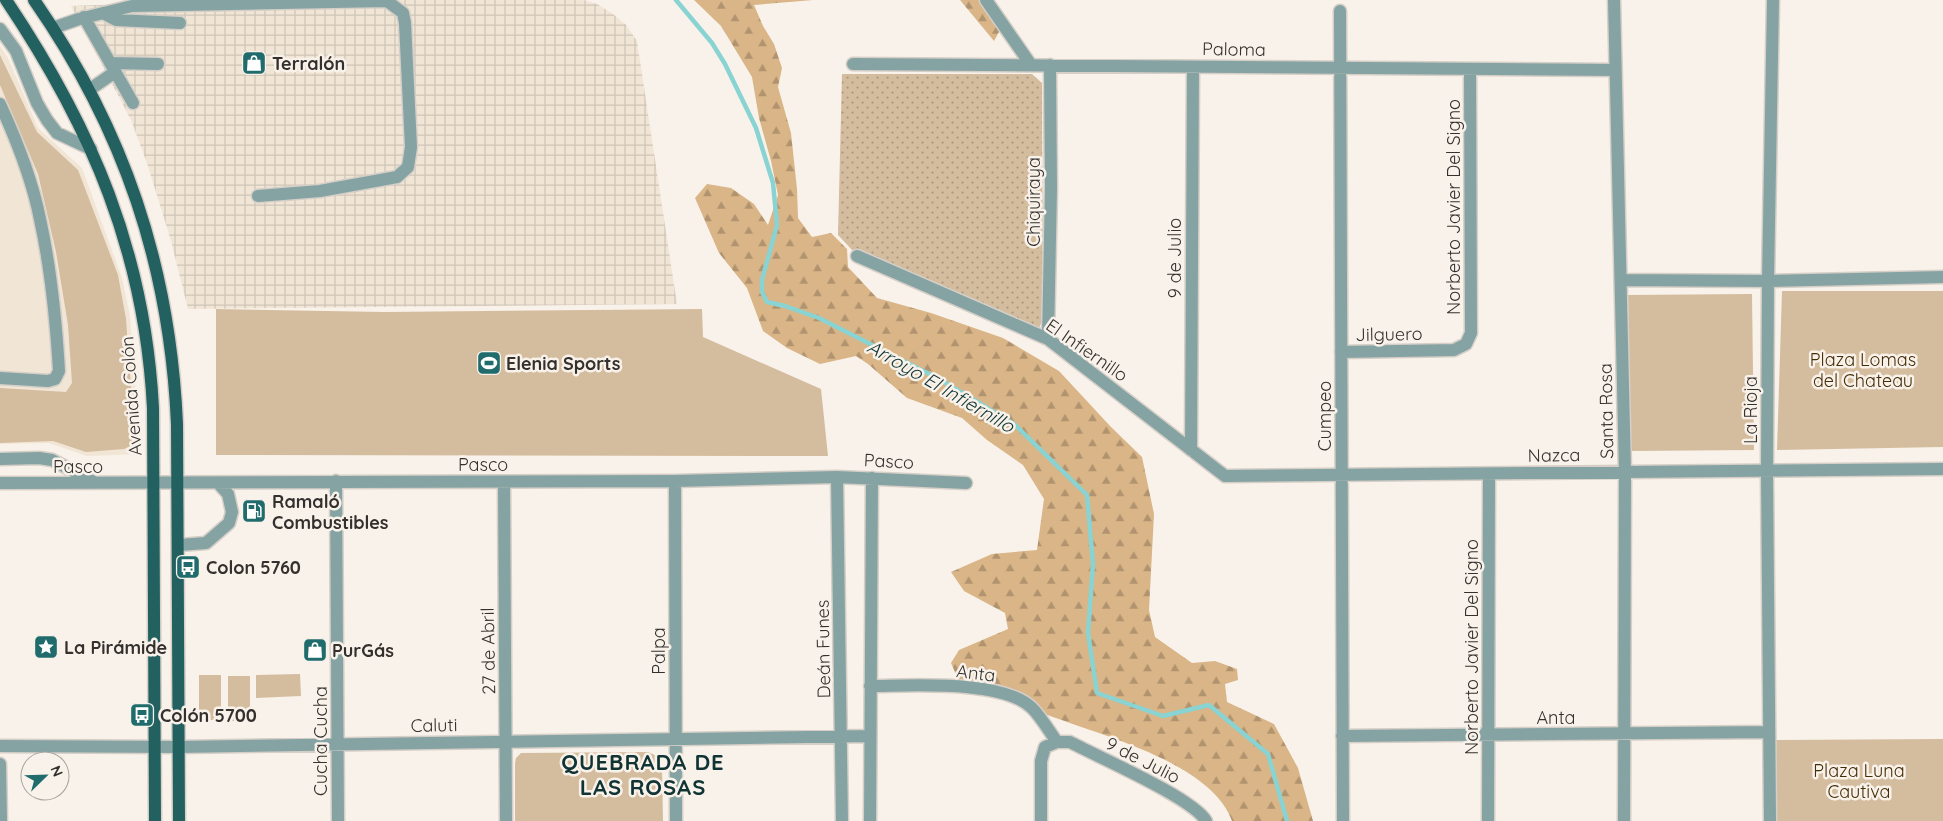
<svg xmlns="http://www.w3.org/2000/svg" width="1943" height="821" font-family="Quicksand,sans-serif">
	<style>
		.built { fill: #f1e5d6 }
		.industrial { fill: url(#industrial-grid) }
		.grass { fill: url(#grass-dots) }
		.forest { fill: url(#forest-firs) }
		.park { fill: #d4bc9e }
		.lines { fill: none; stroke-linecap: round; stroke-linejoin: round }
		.stream { stroke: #89d3d3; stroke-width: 4.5 }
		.minor-casing { stroke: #d5cfc8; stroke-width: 15 }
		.major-casing { stroke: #d5cfc8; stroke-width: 15 }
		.minor { stroke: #85a3a3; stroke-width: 12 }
		.major { stroke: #236161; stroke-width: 12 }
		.labels { text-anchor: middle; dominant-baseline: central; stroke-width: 5; stroke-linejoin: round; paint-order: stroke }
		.street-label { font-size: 18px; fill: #33302d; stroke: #f9f2ea }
		.poi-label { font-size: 18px; font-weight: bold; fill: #33302d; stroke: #f9f2ea; text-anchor: start }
		.park-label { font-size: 18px; fill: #442c05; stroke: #f9f2ea }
		.water-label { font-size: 19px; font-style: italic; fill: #113636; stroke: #f9f2ea }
		.district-label { font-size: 22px; font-weight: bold; letter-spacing: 1px; fill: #103333; stroke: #f9f2ea }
	</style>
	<defs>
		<pattern id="industrial-grid" width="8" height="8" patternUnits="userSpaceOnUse" patternTransform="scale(1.25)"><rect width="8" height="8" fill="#f1e5d6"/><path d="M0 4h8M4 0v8" fill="none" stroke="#cfc5b8"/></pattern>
		<pattern id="grass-dots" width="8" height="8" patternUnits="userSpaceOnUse" patternTransform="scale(1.25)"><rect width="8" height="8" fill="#d4bc9e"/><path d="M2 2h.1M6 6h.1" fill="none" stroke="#ad9981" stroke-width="1.8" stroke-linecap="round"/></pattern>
		<pattern id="forest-firs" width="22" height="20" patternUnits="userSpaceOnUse" patternTransform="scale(1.25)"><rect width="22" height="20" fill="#d9b587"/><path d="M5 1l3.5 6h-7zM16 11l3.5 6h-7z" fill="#b1946f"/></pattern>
	</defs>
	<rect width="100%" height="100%" fill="#f9f2ea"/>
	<path class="built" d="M 0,46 L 8,58 L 38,128 L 82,168 L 122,278 L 130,316 L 140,454 L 87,456 L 49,443 L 0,444 Z"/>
	<path class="industrial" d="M 235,0 L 584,0 L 597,4 L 613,14 L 626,25 L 637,41 L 677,304 L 188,309 L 171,241 L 147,163 L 131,120 L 71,6 Z"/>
	<path class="grass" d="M 842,74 L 1032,74 L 1042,83 L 1043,319 L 1039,328 L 1030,327 L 853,251 L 838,235 Z"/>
	<path class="forest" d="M 694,0 L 813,0 L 754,5 L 763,26 L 774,44 L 782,68 L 778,87 L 791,133 L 797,189 L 798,218 L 812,237 L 831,233 L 847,249 L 848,267 L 877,298 L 931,313 L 1003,338 L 1059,371 L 1111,427 L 1142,457 L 1154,514 L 1149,610 L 1155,637 L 1192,663 L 1215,661 L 1237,669 L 1238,680 L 1225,684 L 1227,702 L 1274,724 L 1298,768 L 1313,821 L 1232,821 C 1211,762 1099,735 1045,714 C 1030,709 1017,698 1002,691 C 989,684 972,682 958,679 L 951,663 L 959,650 L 1008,629 L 1005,613 L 964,591 L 951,572 L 992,554 L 1037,550 L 1044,499 L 1023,465 L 987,440 L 962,418 L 907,398 L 868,364 L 856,356 L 820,364 L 787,348 L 763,331 L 747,288 L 719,253 L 695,198 L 707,184 L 731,188 L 754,204 L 768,225 L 778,195 L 771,161 L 759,118 L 752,77 L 721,26 Z
		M 960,0 L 983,0 L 1000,30 L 994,41 Z"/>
	<path class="park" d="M 0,55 L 37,132 L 78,170 L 118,275 L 126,319 L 135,444 L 124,449 L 86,452 L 53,441 L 0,443 L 0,388 L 66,392 L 72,383 L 68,325 L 56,252 L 38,174 L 0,85 Z
		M 1782,291 L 1943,291 L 1943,447 L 1777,450 Z
		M 1752,294 L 1754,450 L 1630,451 L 1628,295 Z
		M 216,309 L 384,312 L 702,309 L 703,337 L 821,389 L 828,456 L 216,455 Z
		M 300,674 L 301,696 L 256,698 L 256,675 Z
		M 199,675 L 221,675 L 221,720 L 199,720 Z
		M 228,676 L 250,676 L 250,721 L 228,721 Z
		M 1943,739 L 1943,821 L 1775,821 L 1774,740 Z
		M 648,752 L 657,756 L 662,766 L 663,821 L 515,821 L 515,763 L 516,758 L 521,753 Z"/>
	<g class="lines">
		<path class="stream" d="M 676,0 L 712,43 L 725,64 L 756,128 L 773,183 L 777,225 L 762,280 L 762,292 L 767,302 L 785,306 L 819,318 L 939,379 L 1014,424 L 1087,495 L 1093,564 L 1088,633 L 1097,693 L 1163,716 L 1209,705 L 1268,754 L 1287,821"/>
		<defs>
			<path id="minor" d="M 986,0 L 1031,65
				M 1614,0 L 1625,472 L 1624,821
				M 1340,11 L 1343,821
				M 103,13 L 116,20 L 180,23
				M 84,17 L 133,103
				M 53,28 L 79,19 L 132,6 L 387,1 L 403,13 L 405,23 L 411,147 L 408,167 L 397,177 L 320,191 L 258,196
				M 0,29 L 16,51 L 37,103 L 47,120 L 57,133 L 91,149
				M 110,63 L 158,64
				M 853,64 L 1614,70
				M 89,90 L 115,72
				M 0,104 C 17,141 32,179 40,219 C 51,269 56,320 59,371 L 55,379 L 48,381 L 0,378
				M 857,256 L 1048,339 L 1225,476 L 1943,469
				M 1621,280 L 1768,281 L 1943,277
				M 1048,339 L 1051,188 L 1050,65
				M 1341,352 L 1454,350 L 1466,344 L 1471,333 L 1470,69
				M 1191,450 L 1193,67
				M 0,459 L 39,458 L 52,460 L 94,482
				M 837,477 L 842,821
				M 336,481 L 338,821
				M 675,481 L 676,821
				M 504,482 L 506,821
				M 0,483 L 675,481 L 837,477 L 966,483
				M 179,545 L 206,543 L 229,523 L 232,512 L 228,494 L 218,483
				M 870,686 C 909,686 1003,679 1032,708 C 1041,717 1049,731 1057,742
				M 1342,736 L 1769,732
				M 0,746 L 178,747 L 869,736
				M 0,764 L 1,821
				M 870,821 L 872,478
				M 1041,821 L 1041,761 L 1045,747 L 1057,742 L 1070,742 C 1098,757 1193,798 1206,821
				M 1488,821 L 1489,474
				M 1770,821 L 1767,471 L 1768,281 L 1773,0"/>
			<path id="major" d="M 6,0 C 92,128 145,253 153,408 L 155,821
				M 34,0 C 124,129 170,266 177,424 L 179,821"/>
		</defs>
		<use href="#minor" class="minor-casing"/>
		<use href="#major" class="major-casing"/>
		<use href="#minor" class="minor"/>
		<use href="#major" class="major"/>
	</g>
	<defs>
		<symbol id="shop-square" viewBox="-11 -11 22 22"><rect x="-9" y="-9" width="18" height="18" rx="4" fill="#206c6c" stroke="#f9f2ea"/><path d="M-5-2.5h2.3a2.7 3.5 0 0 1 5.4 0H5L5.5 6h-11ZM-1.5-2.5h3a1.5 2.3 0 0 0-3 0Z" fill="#fff"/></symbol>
		<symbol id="stadium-square" viewBox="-11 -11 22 22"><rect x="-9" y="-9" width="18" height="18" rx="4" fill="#206c6c" stroke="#f9f2ea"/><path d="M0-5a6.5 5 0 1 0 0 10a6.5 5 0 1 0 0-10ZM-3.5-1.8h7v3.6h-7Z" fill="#fff"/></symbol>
		<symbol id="fuel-square" viewBox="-11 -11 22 22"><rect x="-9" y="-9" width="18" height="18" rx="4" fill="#206c6c" stroke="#f9f2ea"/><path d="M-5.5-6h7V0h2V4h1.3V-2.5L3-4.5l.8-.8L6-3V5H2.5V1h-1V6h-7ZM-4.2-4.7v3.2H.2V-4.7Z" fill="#fff"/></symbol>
		<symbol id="bus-square" viewBox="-11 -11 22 22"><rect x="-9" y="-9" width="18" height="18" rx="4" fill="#206c6c" stroke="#f9f2ea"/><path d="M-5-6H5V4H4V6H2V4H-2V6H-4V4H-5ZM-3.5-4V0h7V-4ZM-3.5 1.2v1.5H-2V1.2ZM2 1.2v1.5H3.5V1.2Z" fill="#fff"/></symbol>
		<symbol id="sight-square" viewBox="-11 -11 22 22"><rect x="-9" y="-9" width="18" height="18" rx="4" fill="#206c6c" stroke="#f9f2ea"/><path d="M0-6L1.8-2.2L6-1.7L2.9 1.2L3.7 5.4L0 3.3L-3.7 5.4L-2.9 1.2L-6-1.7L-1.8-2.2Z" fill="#fff"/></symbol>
	</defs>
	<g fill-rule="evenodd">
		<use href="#shop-square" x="240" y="49" width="28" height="28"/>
		<use href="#stadium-square" x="475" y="349" width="28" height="28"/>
		<use href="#fuel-square" x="240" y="497" width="28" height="28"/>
		<use href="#bus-square" x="174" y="553" width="28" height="28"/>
		<use href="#sight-square" x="32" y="633" width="28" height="28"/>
		<use href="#shop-square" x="301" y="636" width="28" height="28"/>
		<use href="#bus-square" x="128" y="701" width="28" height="28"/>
	</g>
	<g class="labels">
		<g class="street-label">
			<text transform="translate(1234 49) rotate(1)">Paloma</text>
			<text transform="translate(1033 202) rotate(-90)">Chiquiraya</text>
			<text transform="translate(1453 207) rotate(-90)">Norberto Javier Del Signo</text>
			<text transform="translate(1174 258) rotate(-90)">9 de Julio</text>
			<text transform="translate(1389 334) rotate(-1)">Jilguero</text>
			<text transform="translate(1087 350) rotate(35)">El Infiernillo</text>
			<text transform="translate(131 396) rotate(-94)">Avenida Colón</text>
			<text transform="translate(1750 410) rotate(-90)">La Rioja</text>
			<text transform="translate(1606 411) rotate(-91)">Santa Rosa</text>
			<text transform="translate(1324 416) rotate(-90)">Cumpeo</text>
			<text transform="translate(1554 455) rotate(-1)">Nazca</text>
			<text transform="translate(889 461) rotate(3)">Pasco</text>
			<text x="483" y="464">Pasco</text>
			<text x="78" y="466">Pasco</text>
			<text transform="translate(1471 647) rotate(-90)">Norberto Javier Del Signo</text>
			<text transform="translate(823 649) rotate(-91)">Deán Funes</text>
			<text transform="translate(488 651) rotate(-91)">27 de Abril</text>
			<text transform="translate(658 651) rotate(-90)">Palpa</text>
			<text transform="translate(976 673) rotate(7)">Anta</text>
			<text x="1556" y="717">Anta</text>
			<text transform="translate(434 725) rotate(-1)">Caluti</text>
			<text transform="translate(320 741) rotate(-90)">Cucha Cucha</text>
			<text transform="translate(1143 760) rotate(27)">9 de Julio</text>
		</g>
		<g class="poi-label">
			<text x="272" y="63">Terralón</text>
			<text x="506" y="363">Elenia Sports</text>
			<text x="272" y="501">Ramaló<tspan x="272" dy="21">Combustibles</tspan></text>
			<text x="206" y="567">Colon 5760</text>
			<text x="64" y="647">La Pirámide</text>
			<text x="332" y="650">PurGás</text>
			<text x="160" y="715">Colón 5700</text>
		</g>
		<g class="park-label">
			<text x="1863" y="359">Plaza Lomas<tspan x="1863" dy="21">del Chateau</tspan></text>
			<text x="1859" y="770">Plaza Luna<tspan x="1859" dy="21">Cautiva</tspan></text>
		</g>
		<g class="water-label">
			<text transform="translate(941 386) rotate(30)">Arroyo El Infiernillo</text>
		</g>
		<g class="district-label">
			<text x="643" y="762">QUEBRADA DE<tspan x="643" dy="25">LAS ROSAS</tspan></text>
		</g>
	</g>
	<g transform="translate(45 776) rotate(67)"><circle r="24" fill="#f9f2ea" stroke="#aaa49e"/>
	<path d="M0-4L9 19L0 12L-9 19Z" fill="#206c6c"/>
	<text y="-8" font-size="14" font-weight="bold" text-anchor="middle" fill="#33302d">N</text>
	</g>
</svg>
